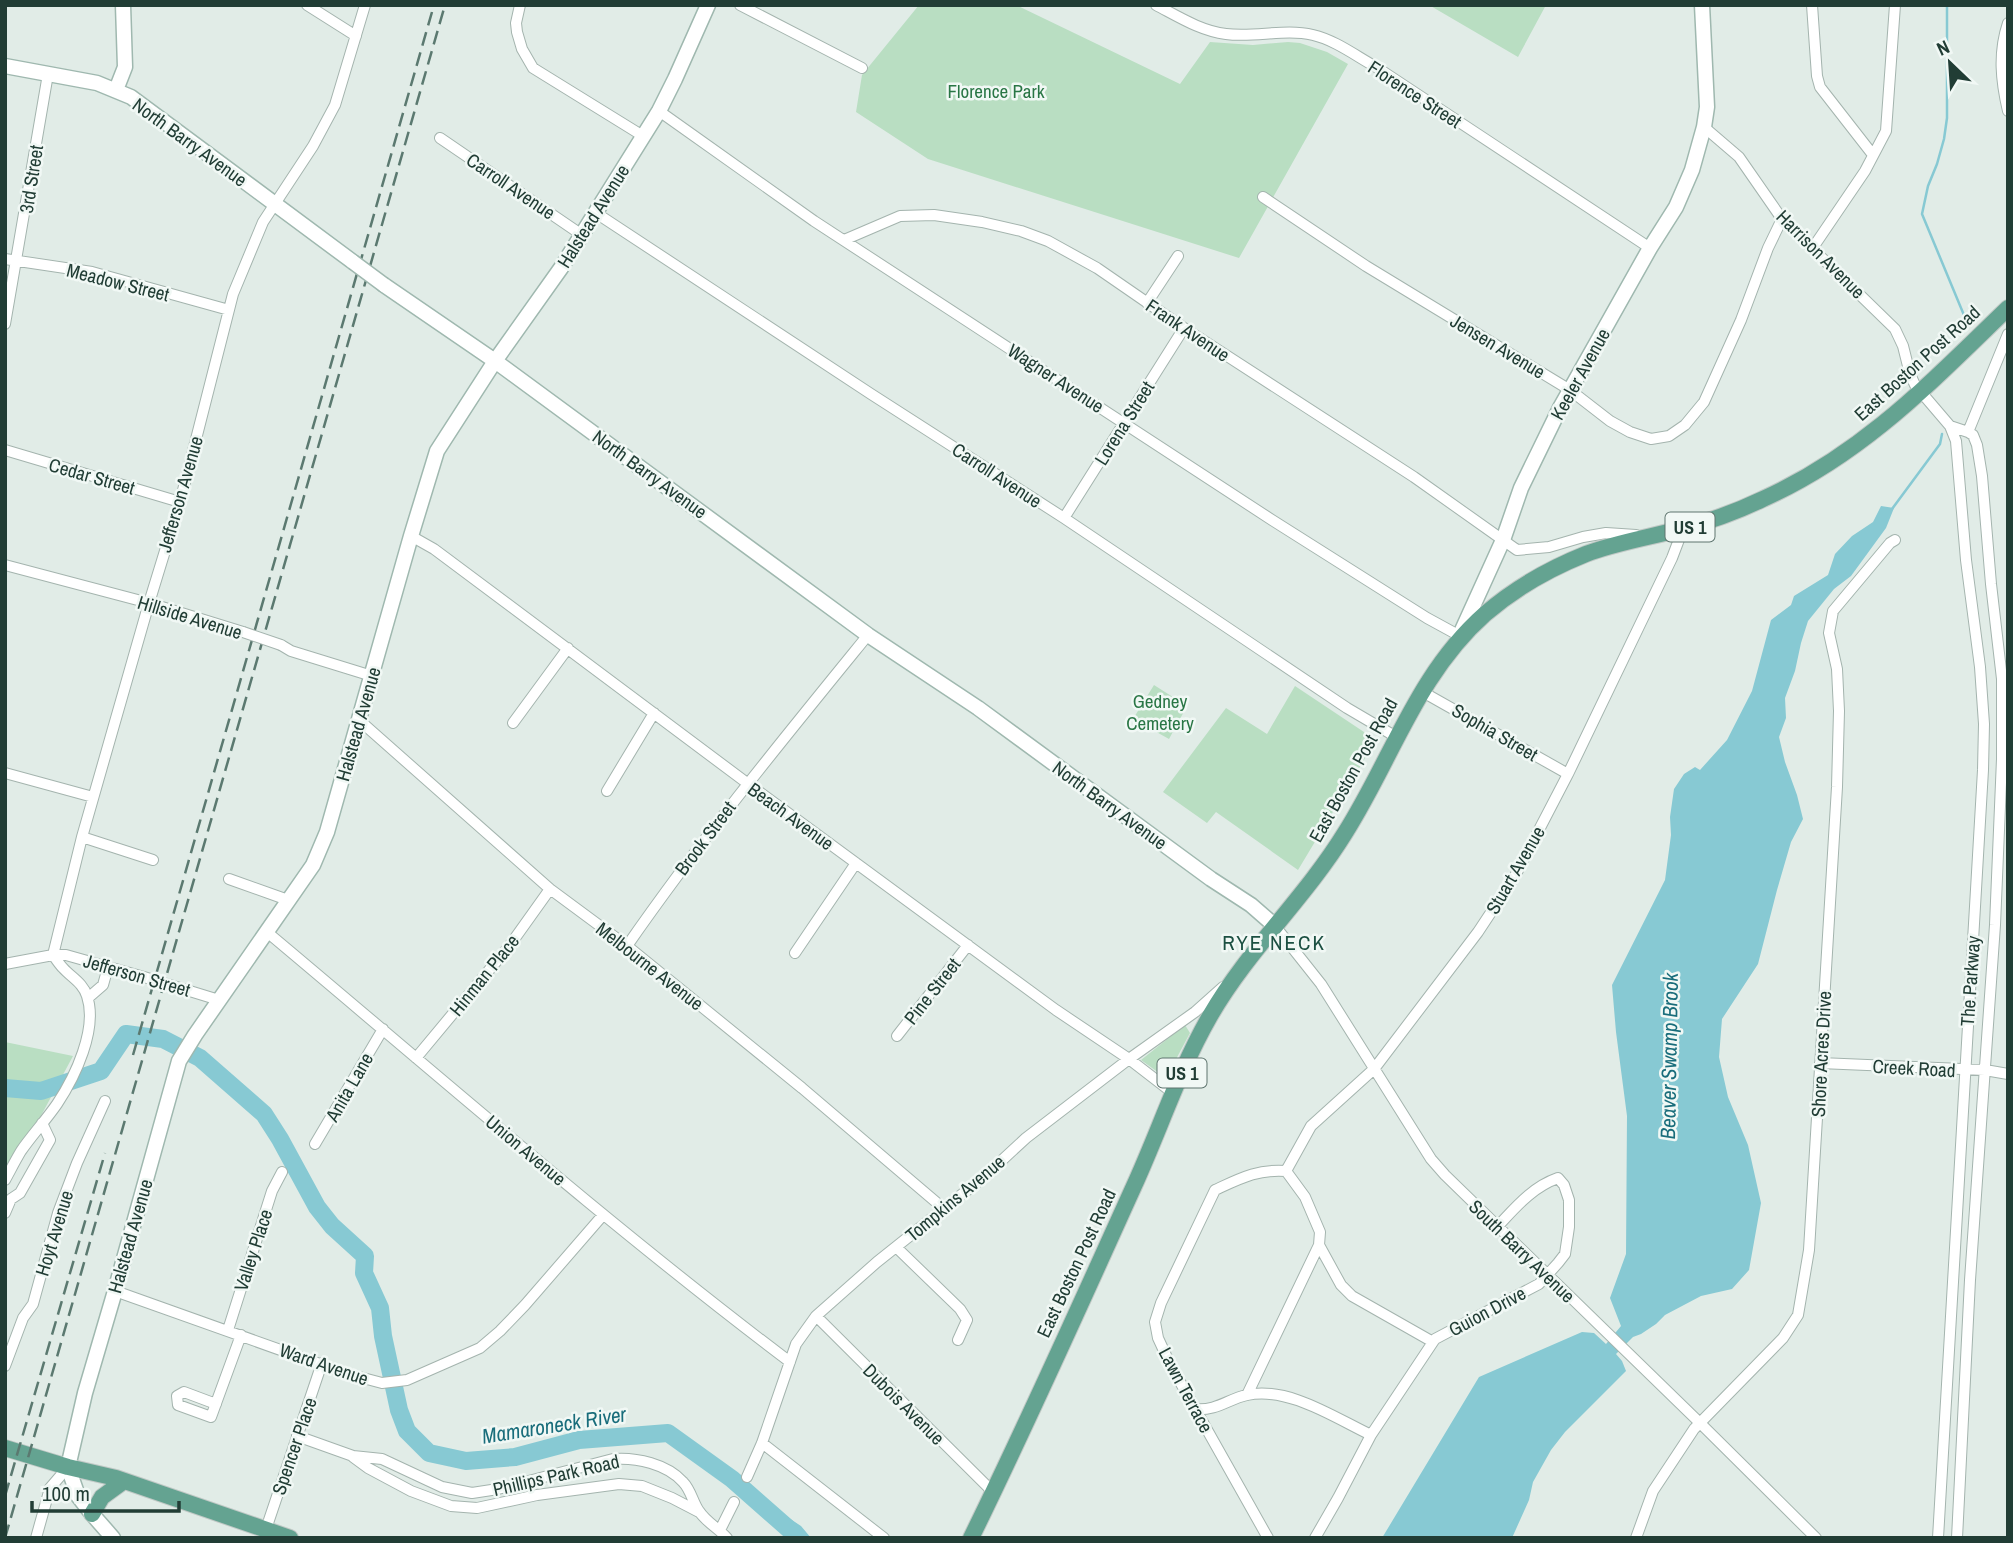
<svg xmlns="http://www.w3.org/2000/svg" width="2013" height="1543" font-family="'Archivo Narrow',sans-serif">
	<style>
		.green { fill: #b9dec2 }
		.water { fill: #87c9d3 }
		.lines { fill: none; stroke-linecap: round; stroke-linejoin: round }
		.stream { stroke: #87c9d3; stroke-width: 2.5 }
		.river { stroke: #87c9d3; stroke-width: 18 }
		.street-casing { stroke: #a4b4ae; stroke-width: 12 }
		.secondary-casing { stroke: #9fb8af; stroke-width: 17 }
		.primary-casing { stroke: #c1c9c6; stroke-width: 18 }
		.street { stroke: #fff; stroke-width: 10 }
		.secondary { stroke: #fff; stroke-width: 14 }
		.primary { stroke: #64a391; stroke-width: 16 }
		.rail { stroke: #5b7970; stroke-width: 2.5; stroke-dasharray: 14 7; stroke-linecap: butt }
		.street-bridge-casing { stroke: #a4b4ae; stroke-width: 12; stroke-linecap: butt }
		.secondary-bridge-casing { stroke: #9fb8af; stroke-width: 17; stroke-linecap: butt }
		.street-bridge { stroke: #fff; stroke-width: 10 }
		.secondary-bridge { stroke: #fff; stroke-width: 14 }
		.labels { text-anchor: middle; dominant-baseline: central; stroke-width: 5; stroke-linejoin: round; paint-order: stroke }
		.shield { fill: #f1f8f5; stroke: #5f756f; stroke-width: 2 }
		.shield-label { font-size: 18px; font-weight: bold; fill: #213d35 }
		.park-label { font-size: 19px; fill: #297645; stroke: #f1f8f5 }
		.street-label { font-size: 19px; fill: #213d35; stroke: #f1f8f5 }
		.neighbourhood-label { font-size: 21px; letter-spacing: 2px; fill: #1c5042; stroke: #f1f8f5 }
		.water-label { font-size: 21px; font-style: italic; fill: #196d7b; stroke: #f1f8f5 }
	</style>
	<rect width="100%" height="100%" fill="#e1ece7"/>
	<path class="green" d="M 919,5 L 1016,5 L 1180,84 L 1210,42 L 1253,45 L 1288,42 L 1300,43 L 1327,52 L 1348,64 L 1239,258 L 928,159 L 856,112 L 862,75 Z
		M 1429,5 L 1546,5 L 1518,57 Z
		M 1154,685 L 1187,706 L 1169,739 L 1133,719 Z
		M 1295,686 L 1376,740 L 1298,870 L 1216,812 L 1207,823 L 1163,792 L 1226,708 L 1267,734 Z
		M 1185,1025 L 1190,1033 L 1166,1078 L 1141,1060 Z
		M 5,1042 L 73,1056 L 5,1183 Z"/>
	<path class="water" d="M 1881,506 L 1894,508 L 1886,528 L 1851,576 L 1834,589 L 1808,621 L 1801,643 L 1795,671 L 1785,698 L 1786,718 L 1779,737 L 1785,762 L 1797,795 L 1803,819 L 1791,842 L 1777,890 L 1758,964 L 1722,1019 L 1719,1057 L 1728,1097 L 1748,1145 L 1761,1203 L 1749,1270 L 1732,1289 L 1701,1296 L 1665,1315 L 1656,1324 L 1641,1334 L 1633,1337 L 1616,1354 L 1622,1361 L 1626,1371 L 1565,1432 L 1551,1450 L 1533,1482 L 1529,1500 L 1512,1538 L 1382,1538 L 1479,1377 L 1582,1332 L 1594,1333 L 1606,1344 L 1621,1326 L 1610,1298 L 1626,1254 L 1627,1116 L 1616,1032 L 1612,985 L 1665,880 L 1671,835 L 1670,817 L 1674,789 L 1684,774 L 1695,767 L 1700,770 L 1727,740 L 1752,691 L 1771,620 L 1791,605 L 1794,596 L 1828,575 L 1835,554 L 1852,536 L 1873,522 Z
		M 772,1507 L 801,1526 L 811,1538 L 785,1538 L 770,1517 Z"/>
	<g class="lines">
		<path class="stream" d="M 1947,5 L 1947,118 L 1944,139 L 1937,164 L 1928,186 L 1922,214 L 1966,320
			M 1892,509 L 1940,444 L 1942,434"/>
		<path class="river" d="M 5,1088 L 41,1091 L 101,1071 L 126,1034 L 163,1039 L 200,1058 L 264,1114 L 280,1139 L 317,1207 L 332,1226 L 365,1256 L 364,1273 L 380,1308 L 383,1336 L 399,1410 L 407,1431 L 429,1453 L 466,1461 L 515,1457 L 579,1440 L 668,1433 L 732,1479 L 799,1538"/>
		<defs>
			<path id="street" d="M 307,5 L 356,36
				M 520,5 L 516,23 L 517,32 L 522,49 L 533,68 L 643,136
				M 740,5 L 862,68
				M 1156,5 C 1179,17 1201,31 1226,34 C 1255,38 1285,28 1313,35 C 1335,40 1356,56 1376,67 L 1650,248
				M 1812,5 L 1817,76 L 1820,87 L 1873,155
				M 2008,23 C 1998,53 2001,81 2008,111
				M 659,111 L 814,221 L 1272,520 L 1427,618 L 1460,636
				M 1704,127 L 1739,157 L 1782,219 L 1895,329 L 1903,346 L 1910,374 L 1915,385 L 1950,426 L 1956,441 L 1966,560 L 1980,667 L 1984,724 L 1983,770 L 1938,1538
				M 440,138 L 582,235
				M 1263,197 L 1366,266 L 1570,390 L 1610,421 L 1630,432 L 1651,439 L 1669,436 L 1685,425 L 1704,402 L 1741,320 L 1768,248 L 1782,219
				M 596,213 L 871,394 L 1064,518 L 1347,708 L 1398,738
				M 844,240 L 900,216 L 934,215 L 982,222 L 1021,231 L 1048,241 L 1097,268 L 1184,328 L 1414,477 L 1517,550 L 1549,547 L 1583,537 L 1606,533 L 1636,535
				M 1812,249 L 1865,171 L 1886,131 L 1895,5
				M 5,259 L 92,272 L 229,310
				M 1147,303 L 1178,256
				M 5,324 L 48,74
				M 1950,426 L 1968,432 L 1973,435 L 1977,445 L 1982,476 L 1991,584 L 2002,679 L 2002,759 L 1995,925 L 1970,1280 L 1957,1538
				M 1968,432 L 2008,334
				M 5,450 L 180,502
				M 1064,518 L 1184,328
				M 411,536 L 434,549 L 747,783 L 1056,1010 L 1129,1059 L 1173,1093
				M 5,565 L 149,603 L 243,632
				M 281,645 L 291,651 L 372,676
				M 1421,691 L 1568,774
				M 359,720 L 550,889 L 627,946 L 802,1088 L 943,1208
				M 513,723 L 568,648
				M 5,773 L 93,797
				M 607,791 L 654,713
				M 82,837 L 153,860
				M 229,879 L 288,900
				M 1275,926 L 1321,984 L 1431,1159 L 1445,1175 L 1700,1423 L 1816,1538
				M 267,932 C 440,1077 610,1226 790,1362
				M 627,946 C 702,838 785,737 868,635
				M 795,953 L 856,863
				M 53,955 L 82,837 L 149,603 L 180,502 L 233,294 L 263,222 L 313,146 L 335,105 L 365,5
				M 5,964 L 53,955 L 66,955 L 144,977 L 219,1000
				M 88,998 L 103,985 L 108,967
				M 897,1036 L 968,945
				M 416,1058 L 510,945 L 550,889
				M 1820,1063 L 1985,1070 L 2008,1074
				M 315,1144 L 383,1029
				M 1286,1171 L 1311,1126 L 1374,1069 L 1478,932 L 1515,876 L 1568,774 L 1672,558 L 1683,529
				M 1286,1171 L 1305,1197 L 1320,1232 L 1319,1245 L 1341,1285 L 1352,1296 L 1433,1342
				M 5,1180 C 10,1171 15,1161 21,1151 C 32,1135 46,1120 57,1104 C 75,1077 98,1029 87,996 C 83,983 72,978 63,968 C 59,964 56,959 53,955
				M 5,1213 L 11,1199 L 20,1193 L 50,1140 L 42,1123
				M 896,1247 L 960,1309 L 967,1320 L 958,1340
				M 115,1291 L 348,1374 L 382,1383 L 407,1380 L 480,1348 L 500,1331 L 525,1305 L 603,1215
				M 816,1316 L 992,1491
				M 228,1330 L 272,1191 L 282,1172
				M 5,1366 L 23,1318 L 33,1304 L 58,1213 L 77,1163 L 105,1101
				M 1247,1395 L 1319,1245
				M 216,1404 L 184,1392 L 177,1396 L 178,1405 L 211,1417 L 241,1335
				M 1195,1409 C 1217,1411 1228,1399 1247,1395 C 1288,1386 1335,1418 1371,1435
				M 297,1436 L 353,1456 L 382,1459 L 442,1487 L 472,1493 L 498,1489 L 613,1459 C 636,1457 667,1464 683,1482 C 691,1490 693,1503 699,1511 C 706,1522 718,1528 727,1538
				M 762,1443 L 884,1538
				M 353,1457 L 368,1468 L 411,1491 L 451,1506 L 477,1508 L 537,1495 L 619,1484 L 642,1486 L 672,1498 L 699,1512
				M 747,1477 L 762,1443 L 796,1344 L 816,1316 L 877,1262 L 985,1176 L 1026,1138 L 1129,1059 L 1195,1012 L 1223,987
				M 266,1529 L 322,1363
				M 720,1530 L 734,1502
				M 36,1538 L 50,1488 L 68,1467
				M 1268,1538 L 1170,1364 L 1158,1338 L 1155,1322 L 1161,1303 L 1215,1190 C 1241,1178 1258,1169 1286,1171
				M 1315,1538 L 1338,1498 L 1371,1435 L 1435,1339 L 1539,1284 L 1558,1263 L 1565,1254 L 1569,1227 L 1569,1200 L 1564,1185 L 1558,1178 C 1532,1187 1515,1208 1497,1227
				M 1636,1538 L 1653,1491 L 1694,1429 L 1783,1338 L 1798,1315 L 1809,1250 L 1837,787 L 1839,711 L 1837,669 L 1829,633 L 1833,611 L 1890,543 L 1895,540"/>
			<path id="secondary" d="M 5,66 L 97,83 L 131,97 L 353,262
				M 116,90 L 125,67 L 123,5
				M 384,285 L 495,361 L 868,635 L 978,708 L 1211,879 L 1251,905 L 1275,926
				M 1459,637 L 1503,540 L 1521,488 L 1560,408 L 1650,248 L 1676,207 L 1692,170 L 1704,127 L 1707,107 L 1702,5
				M 113,1538 L 92,1514 L 78,1496 L 68,1467 L 85,1393 L 115,1291 L 179,1061 L 195,1035 L 313,865 L 327,832 L 411,536 L 437,451 L 495,361 L 561,268 L 659,111 L 675,79 L 708,5"/>
			<path id="primary" d="M 5,1448 L 68,1467 L 116,1478 L 290,1538
				M 92,1514 L 102,1497 L 124,1481
				M 971,1538 C 1028,1422 1081,1303 1134,1186 C 1160,1129 1179,1070 1210,1016 C 1248,950 1305,898 1345,833 C 1392,759 1417,674 1485,614 C 1514,589 1551,568 1586,554 C 1617,542 1652,537 1684,528 C 1711,521 1738,511 1763,499 C 1863,454 1931,382 2008,308"/>
		</defs>
		<use href="#street" class="street-casing"/>
		<use href="#secondary" class="secondary-casing"/>
		<use href="#primary" class="primary-casing"/>
		<use href="#street" class="street"/>
		<use href="#secondary" class="secondary"/>
		<use href="#primary" class="primary"/>
		<path class="rail" d="M 133,1055 L 434,5
			M 5,1496 L 105,1153
			M 5,1538 L 445,5"/>
		<defs>
			<path id="street-bridge" d="M 243,632 L 281,645"/>
			<path id="secondary-bridge" d="M 353,262 L 384,285"/>
		</defs>
		<use href="#street-bridge" class="street-bridge-casing"/>
		<use href="#secondary-bridge" class="secondary-bridge-casing"/>
		<use href="#street-bridge" class="street-bridge"/>
		<use href="#secondary-bridge" class="secondary-bridge"/>
	</g>
	<g class="labels">
		<g class="shield">
			<rect x="1665.5" y="512.5" width="49" height="29" rx="5"/>
			<rect x="1157.5" y="1058.5" width="49" height="29" rx="5"/>
		</g>
		<g class="shield-label">
			<text x="1690" y="527">US 1</text>
			<text x="1182" y="1073">US 1</text>
		</g>
		<g class="park-label">
			<text x="996" y="91">Florence Park</text>
			<text x="1160" y="701">Gedney<tspan x="1160" dy="22">Cemetery</tspan></text>
		</g>
		<g class="street-label">
			<text transform="translate(1415 94) rotate(33)">Florence Street</text>
			<text transform="translate(190 142) rotate(36)">North Barry Avenue</text>
			<text transform="translate(31 179) rotate(-81)">3rd Street</text>
			<text transform="translate(511 186) rotate(34)">Carroll Avenue</text>
			<text transform="translate(593 216) rotate(-58)">Halstead Avenue</text>
			<text transform="translate(1821 254) rotate(45)">Harrison Avenue</text>
			<text transform="translate(118 282) rotate(14)">Meadow Street</text>
			<text transform="translate(1188 330) rotate(34)">Frank Avenue</text>
			<text transform="translate(1498 346) rotate(31)">Jensen Avenue</text>
			<text transform="translate(1917 363) rotate(-42)">East Boston Post Road</text>
			<text transform="translate(1580 374) rotate(-61)">Keeler Avenue</text>
			<text transform="translate(1056 378) rotate(33)">Wagner Avenue</text>
			<text transform="translate(1124 423) rotate(-58)">Lorena Street</text>
			<text transform="translate(650 474) rotate(36)">North Barry Avenue</text>
			<text transform="translate(997 475) rotate(33)">Carroll Avenue</text>
			<text transform="translate(92 476) rotate(16)">Cedar Street</text>
			<text transform="translate(180 494) rotate(-74)">Jefferson Avenue</text>
			<text transform="translate(190 617) rotate(17)">Hillside Avenue</text>
			<text transform="translate(358 724) rotate(-74)">Halstead Avenue</text>
			<text transform="translate(1495 732) rotate(30)">Sophia Street</text>
			<text transform="translate(1353 770) rotate(-61)">East Boston Post Road</text>
			<text transform="translate(1110 805) rotate(36)">North Barry Avenue</text>
			<text transform="translate(791 816) rotate(36)">Beach Avenue</text>
			<text transform="translate(705 838) rotate(-53)">Brook Street</text>
			<text transform="translate(1515 870) rotate(-60)">Stuart Avenue</text>
			<text transform="translate(650 966) rotate(38)">Melbourne Avenue</text>
			<text transform="translate(137 975) rotate(16)">Jefferson Street</text>
			<text transform="translate(484 975) rotate(-51)">Hinman Place</text>
			<text transform="translate(1970 981) rotate(-86)">The Parkway</text>
			<text transform="translate(932 991) rotate(-52)">Pine Street</text>
			<text transform="translate(1821 1054) rotate(-87)">Shore Acres Drive</text>
			<text transform="translate(1914 1068) rotate(3)">Creek Road</text>
			<text transform="translate(349 1087) rotate(-60)">Anita Lane</text>
			<text transform="translate(526 1150) rotate(40)">Union Avenue</text>
			<text transform="translate(955 1198) rotate(-40)">Tompkins Avenue</text>
			<text transform="translate(54 1233) rotate(-73)">Hoyt Avenue</text>
			<text transform="translate(130 1236) rotate(-74)">Halstead Avenue</text>
			<text transform="translate(253 1250) rotate(-72)">Valley Place</text>
			<text transform="translate(1522 1251) rotate(44)">South Barry Avenue</text>
			<text transform="translate(1076 1263) rotate(-65)">East Boston Post Road</text>
			<text transform="translate(1487 1311) rotate(-28)">Guion Drive</text>
			<text transform="translate(324 1364) rotate(19)">Ward Avenue</text>
			<text transform="translate(1186 1390) rotate(62)">Lawn Terrace</text>
			<text transform="translate(904 1404) rotate(45)">Dubois Avenue</text>
			<text transform="translate(294 1446) rotate(-71)">Spencer Place</text>
			<text transform="translate(556 1475) rotate(-13)">Phillips Park Road</text>
		</g>
		<g class="neighbourhood-label">
			<text x="1274" y="942">RYE NECK</text>
		</g>
		<g class="water-label">
			<text transform="translate(1669 1056) rotate(-89)">Beaver Swamp Brook</text>
			<text transform="translate(554 1425) rotate(-9)">Mamaroneck River</text>
		</g>
	</g>
	<rect width="2013" height="1543" fill="none" stroke="#213d35" stroke-width="14"/>
	<g transform="translate(1950 63) rotate(335)" stroke="#f1f8f5" stroke-width="5" paint-order="stroke">
	<path d="M0-5L12 26L0 18L-12 26Z" fill="#213d35"/>
	<text y="-10" font-size="19" font-weight="bold" text-anchor="middle" fill="#213d35">N</text>
	</g>
	<path d="M32 1501v10h147v-10" fill="none" stroke="#213d35" stroke-width="3.5"/>
	<text x="42" y="1501" font-size="21" fill="#213d35" stroke="#f1f8f5" stroke-width="5" paint-order="stroke">100 m</text>
</svg>
